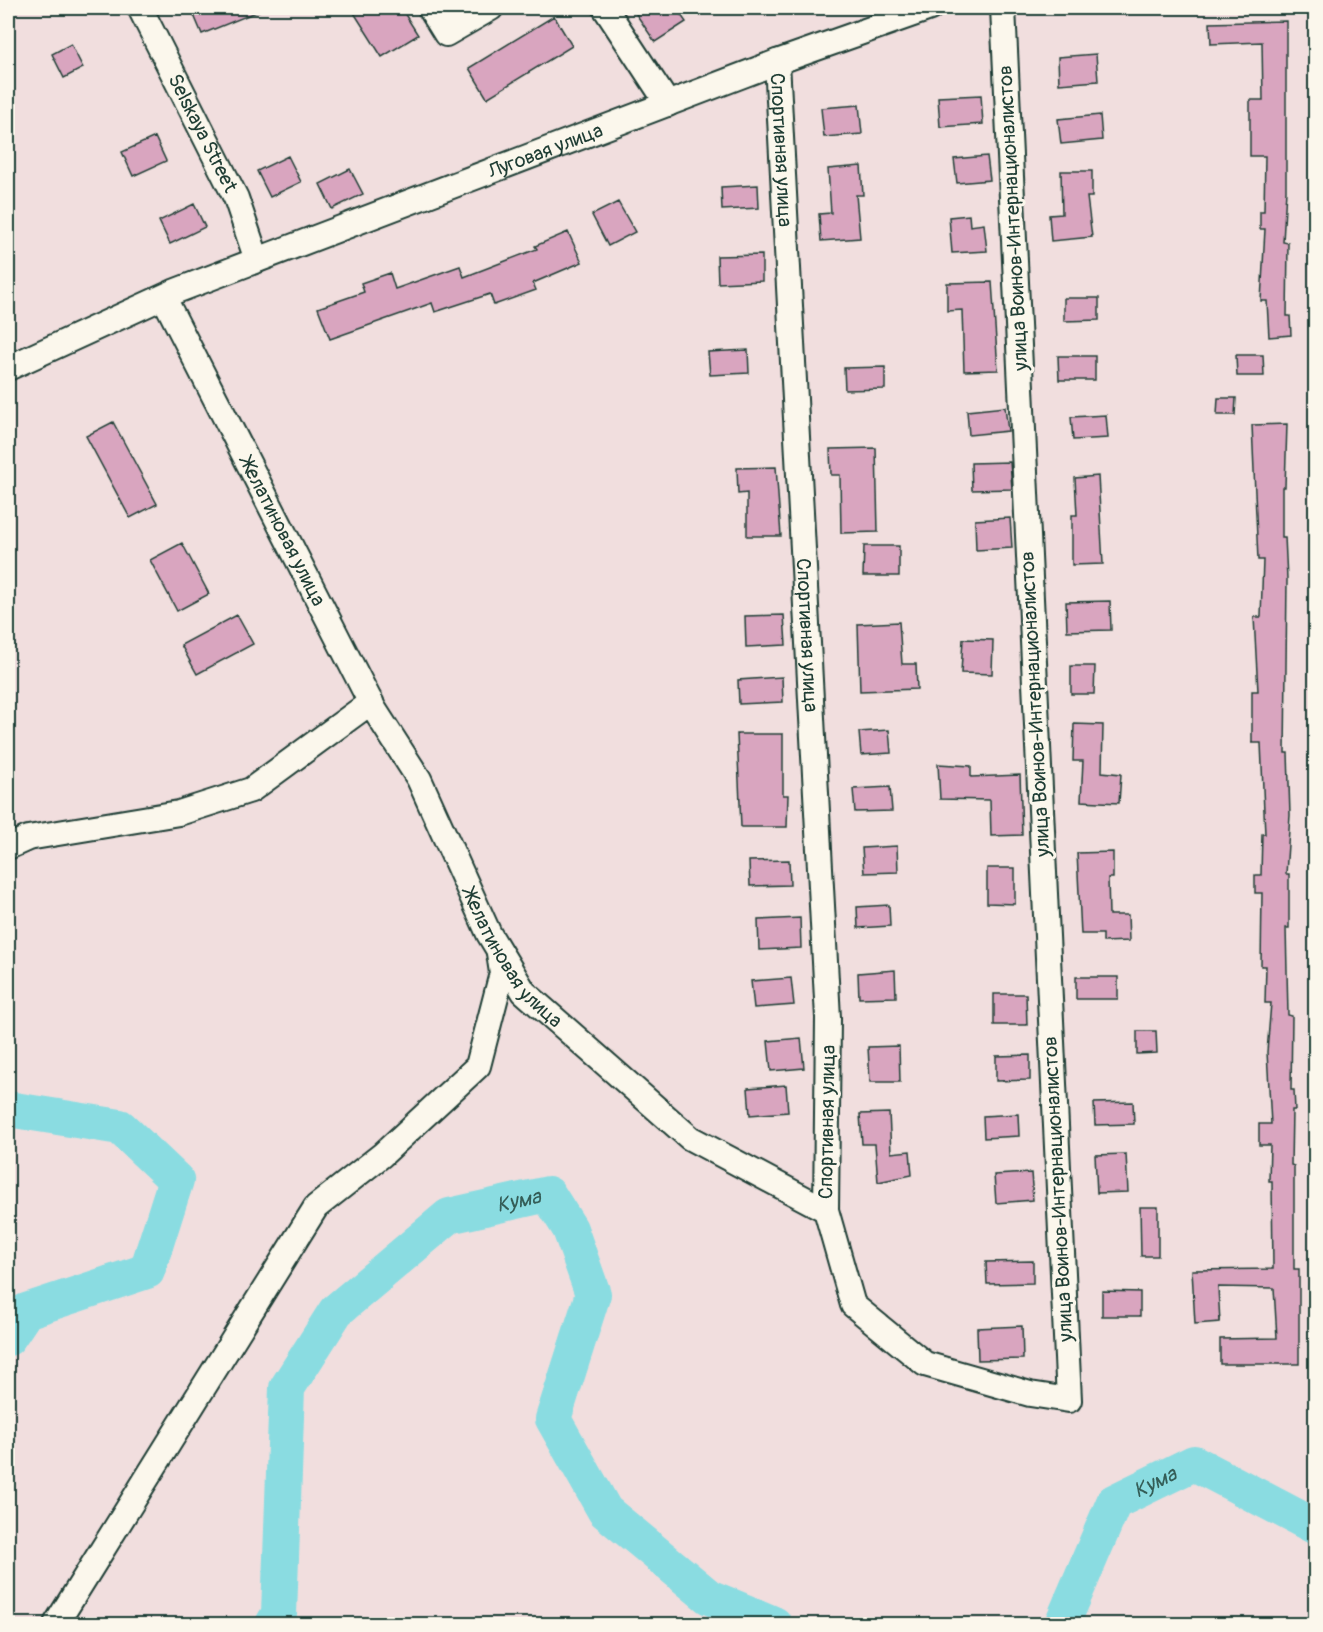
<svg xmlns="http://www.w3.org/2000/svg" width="1323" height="1632" font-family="Pangolin,sans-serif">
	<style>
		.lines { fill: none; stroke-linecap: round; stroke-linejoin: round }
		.river { stroke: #8adce1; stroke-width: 36 }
		.building { fill: #d9a5bf; stroke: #1f3d34; stroke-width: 1.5 }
		.minor-casing { stroke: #1f3d34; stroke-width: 28 }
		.minor { stroke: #fbf7ec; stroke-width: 24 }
		.labels { text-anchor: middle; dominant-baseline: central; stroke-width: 6; stroke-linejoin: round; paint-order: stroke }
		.street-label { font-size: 20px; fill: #1f3d34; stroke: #fbf7ec }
		.water-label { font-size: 21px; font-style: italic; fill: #345d57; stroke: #fbf7ec }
	</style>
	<rect width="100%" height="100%" fill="#f1dede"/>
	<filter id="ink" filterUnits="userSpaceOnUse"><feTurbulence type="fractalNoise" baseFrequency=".0167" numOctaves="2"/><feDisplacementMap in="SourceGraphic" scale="12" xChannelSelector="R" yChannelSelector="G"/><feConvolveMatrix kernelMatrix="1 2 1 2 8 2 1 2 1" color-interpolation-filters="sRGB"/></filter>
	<g filter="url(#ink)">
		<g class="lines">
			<g class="river">
				<path d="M 8,1109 L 120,1127 L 176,1180 L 147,1271 L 26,1311 L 8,1338"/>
				<path id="s1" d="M 273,1624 L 279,1614 L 287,1388 L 336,1311 L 449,1216 L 548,1194 L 570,1229 L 593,1294 L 553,1419 L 605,1511 L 709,1597 L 774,1624"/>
				<path id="s2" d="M 1062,1624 L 1114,1502 L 1194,1463 L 1316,1527"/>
			</g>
		</g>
		<path class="building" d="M 191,8 L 266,8 L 202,34 Z
			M 351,8 L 401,8 L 418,35 L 382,57 Z
			M 632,8 L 676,8 L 686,22 L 655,42 Z
			M 554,16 L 572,46 L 487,98 L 469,68 Z
			M 1286,21 L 1286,190 L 1283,242 L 1288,243 L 1287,316 L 1290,316 L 1291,335 L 1269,337 L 1267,301 L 1261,301 L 1265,229 L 1260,229 L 1260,211 L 1264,211 L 1265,156 L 1250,156 L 1250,100 L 1263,100 L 1262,42 L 1211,44 L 1210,23 Z
			M 71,44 L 83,68 L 64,78 L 52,54 Z
			M 1096,54 L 1098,81 L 1059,84 L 1058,57 Z
			M 981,95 L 983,124 L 940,127 L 938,97 Z
			M 859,105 L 862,134 L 824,137 L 821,108 Z
			M 1100,115 L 1102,140 L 1061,144 L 1058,119 Z
			M 155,137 L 166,161 L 133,176 L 122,152 Z
			M 288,156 L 301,182 L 270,197 L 257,171 Z
			M 987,156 L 990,180 L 957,183 L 954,159 Z
			M 861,166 L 863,195 L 856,195 L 860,238 L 821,241 L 819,214 L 831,213 L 828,169 Z
			M 350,169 L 363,194 L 332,209 L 320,184 Z
			M 1061,171 L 1092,171 L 1092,197 L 1087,197 L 1092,237 L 1051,241 L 1049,215 L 1062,214 Z
			M 758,185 L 759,208 L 722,210 L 721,187 Z
			M 618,202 L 635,232 L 608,246 L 592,215 Z
			M 194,204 L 205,227 L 170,244 L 159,221 Z
			M 969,215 L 970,226 L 984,224 L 987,251 L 952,253 L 949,217 Z
			M 568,232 L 582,262 L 533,283 L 536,290 L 494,305 L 490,294 L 435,312 L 432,303 L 330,339 L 318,308 L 364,292 L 361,283 L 390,273 L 395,289 L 460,266 L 464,277 L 537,249 L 535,246 Z
			M 762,255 L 762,281 L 718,283 L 717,256 Z
			M 992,282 L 998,370 L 964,371 L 962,310 L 947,311 L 947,283 Z
			M 1064,298 L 1099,298 L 1099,320 L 1064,321 Z
			M 748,350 L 749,373 L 710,375 L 708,352 Z
			M 1236,355 L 1263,355 L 1264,376 L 1237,376 Z
			M 1058,356 L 1095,356 L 1095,380 L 1059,380 Z
			M 885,367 L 885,389 L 845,390 L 844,368 Z
			M 1218,398 L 1236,398 L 1235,415 L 1217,415 Z
			M 1005,407 L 1008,431 L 969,435 L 967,411 Z
			M 1106,415 L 1108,438 L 1073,440 L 1071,417 Z
			M 113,422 L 157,504 L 130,518 L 86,436 Z
			M 1287,424 L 1285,487 L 1282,487 L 1282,537 L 1285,537 L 1287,579 L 1285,753 L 1288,753 L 1290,815 L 1286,874 L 1289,874 L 1289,928 L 1286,928 L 1288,1015 L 1292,1016 L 1291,1090 L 1294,1090 L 1295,1110 L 1292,1110 L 1291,1165 L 1294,1166 L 1294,1269 L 1299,1269 L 1299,1364 L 1220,1364 L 1220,1339 L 1277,1338 L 1274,1288 L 1218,1287 L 1220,1322 L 1195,1324 L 1192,1270 L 1273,1269 L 1272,1181 L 1269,1181 L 1270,1145 L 1259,1145 L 1259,1124 L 1271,1124 L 1267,1052 L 1271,1003 L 1265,1003 L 1266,966 L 1261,966 L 1262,893 L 1255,893 L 1255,875 L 1261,875 L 1262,834 L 1265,834 L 1261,743 L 1252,743 L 1252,691 L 1258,691 L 1254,617 L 1261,617 L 1263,560 L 1258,560 L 1252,425 Z
			M 876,448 L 878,532 L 841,533 L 840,475 L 831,475 L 830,449 Z
			M 1010,462 L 1012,489 L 972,490 L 971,463 Z
			M 776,467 L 781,536 L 747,536 L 747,493 L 738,494 L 737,468 Z
			M 1098,476 L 1103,564 L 1072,565 L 1072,515 L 1077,515 L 1075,478 Z
			M 1010,518 L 1012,548 L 976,550 L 975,520 Z
			M 182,543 L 209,594 L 177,611 L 150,560 Z
			M 864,546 L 899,546 L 899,576 L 863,576 Z
			M 1110,601 L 1111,630 L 1067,631 L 1066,602 Z
			M 237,615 L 253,644 L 197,674 L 181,645 Z
			M 784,615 L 786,645 L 746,647 L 745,616 Z
			M 899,622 L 902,664 L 916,664 L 917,689 L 860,691 L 858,624 Z
			M 963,639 L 993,640 L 992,674 L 961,673 Z
			M 1071,666 L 1095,666 L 1094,694 L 1071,694 Z
			M 782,677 L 783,702 L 739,704 L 738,680 Z
			M 1074,724 L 1103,725 L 1102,772 L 1121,774 L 1119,803 L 1081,801 L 1083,761 L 1073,761 Z
			M 889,730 L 891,753 L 861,755 L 859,732 Z
			M 737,734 L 783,734 L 783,795 L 788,795 L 787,827 L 741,827 Z
			M 938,764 L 971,766 L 971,777 L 1020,775 L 1022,835 L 991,836 L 990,800 L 940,799 Z
			M 890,787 L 892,811 L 855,812 L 853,789 Z
			M 897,846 L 898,872 L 864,873 L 862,848 Z
			M 1113,852 L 1113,878 L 1108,878 L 1109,915 L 1128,915 L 1129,941 L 1103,942 L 1103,934 L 1081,934 L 1077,853 Z
			M 789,860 L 790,885 L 750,886 L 749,861 Z
			M 987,868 L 1015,868 L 1015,904 L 987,903 Z
			M 889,905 L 890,926 L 858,928 L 857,907 Z
			M 800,918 L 801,948 L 759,950 L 758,920 Z
			M 895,970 L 896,997 L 859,998 L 858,973 Z
			M 1076,977 L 1118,977 L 1118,999 L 1076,999 Z
			M 791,978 L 794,1005 L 754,1008 L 751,981 Z
			M 994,994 L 1026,994 L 1027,1025 L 994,1025 Z
			M 1137,1031 L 1156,1031 L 1157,1053 L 1137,1054 Z
			M 801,1038 L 804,1068 L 771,1071 L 768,1041 Z
			M 899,1046 L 900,1082 L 870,1082 L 868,1047 Z
			M 1030,1055 L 1030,1080 L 996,1081 L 996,1056 Z
			M 786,1085 L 788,1112 L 750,1115 L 748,1088 Z
			M 1133,1102 L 1134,1124 L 1095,1125 L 1094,1103 Z
			M 889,1113 L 891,1153 L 910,1151 L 912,1175 L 878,1182 L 875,1144 L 862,1144 L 860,1114 Z
			M 1018,1114 L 1019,1136 L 984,1138 L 983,1116 Z
			M 1126,1154 L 1128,1192 L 1097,1193 L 1095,1155 Z
			M 1031,1173 L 1033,1200 L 996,1203 L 994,1175 Z
			M 1140,1207 L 1158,1207 L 1158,1256 L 1141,1256 Z
			M 1033,1261 L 1033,1283 L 987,1284 L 986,1262 Z
			M 1102,1291 L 1140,1292 L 1140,1316 L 1102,1316 Z
			M 1022,1326 L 1023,1359 L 978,1360 L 977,1328 Z"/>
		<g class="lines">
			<defs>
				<g id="minor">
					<path id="s3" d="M 140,8 L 236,198 L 257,260"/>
					<path d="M 430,8 L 446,34 L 491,8"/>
					<path d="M 605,8 L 668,104"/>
					<path id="s4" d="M 777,62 L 828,1018 L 826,1210"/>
					<path id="s5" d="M 164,298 L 374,709 L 419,779 L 489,934 L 524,992 L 690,1138 L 826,1210 L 853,1305 L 925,1364 L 1030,1394 L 1069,1400 L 1003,8"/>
					<path id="s6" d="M 8,368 L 176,291 L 777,62 L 930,8"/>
					<path d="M 8,847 L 28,838 L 179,813 L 251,790 L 371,702"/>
					<path d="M 56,1624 L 316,1207 L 382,1155 L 478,1066 L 502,973 L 499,953"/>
				</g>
			</defs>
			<use href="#minor" class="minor-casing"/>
			<use href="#minor" class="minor"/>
		</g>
	</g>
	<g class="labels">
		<g class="street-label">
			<text stroke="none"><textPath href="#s3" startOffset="140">Selskaya Street</textPath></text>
			<text stroke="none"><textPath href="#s6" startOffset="580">Луговая улица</textPath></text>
			<text stroke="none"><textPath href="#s4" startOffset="88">Спортивная улица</textPath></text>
			<text transform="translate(1013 218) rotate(-93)">улица Воинов-Интернационалистов</text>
			<text stroke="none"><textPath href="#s5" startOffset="262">Желатиновая улица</textPath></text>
			<text stroke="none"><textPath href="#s4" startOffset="574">Спортивная улица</textPath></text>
			<text transform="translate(1035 704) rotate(-93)">улица Воинов-Интернационалистов</text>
			<text stroke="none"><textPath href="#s5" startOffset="748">Желатиновая улица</textPath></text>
			<text transform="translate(827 1122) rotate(-89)">Спортивная улица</text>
			<text transform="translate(1058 1189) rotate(-93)">улица Воинов-Интернационалистов</text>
		</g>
		<g class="water-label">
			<text stroke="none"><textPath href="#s1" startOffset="548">Кума</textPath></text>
			<text stroke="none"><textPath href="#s2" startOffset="178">Кума</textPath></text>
		</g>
	</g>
	<rect width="1323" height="1632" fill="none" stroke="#fbf7ec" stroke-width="30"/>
	<rect x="15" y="15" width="1293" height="1602" fill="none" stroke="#1f3d34" stroke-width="2" filter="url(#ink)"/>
</svg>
